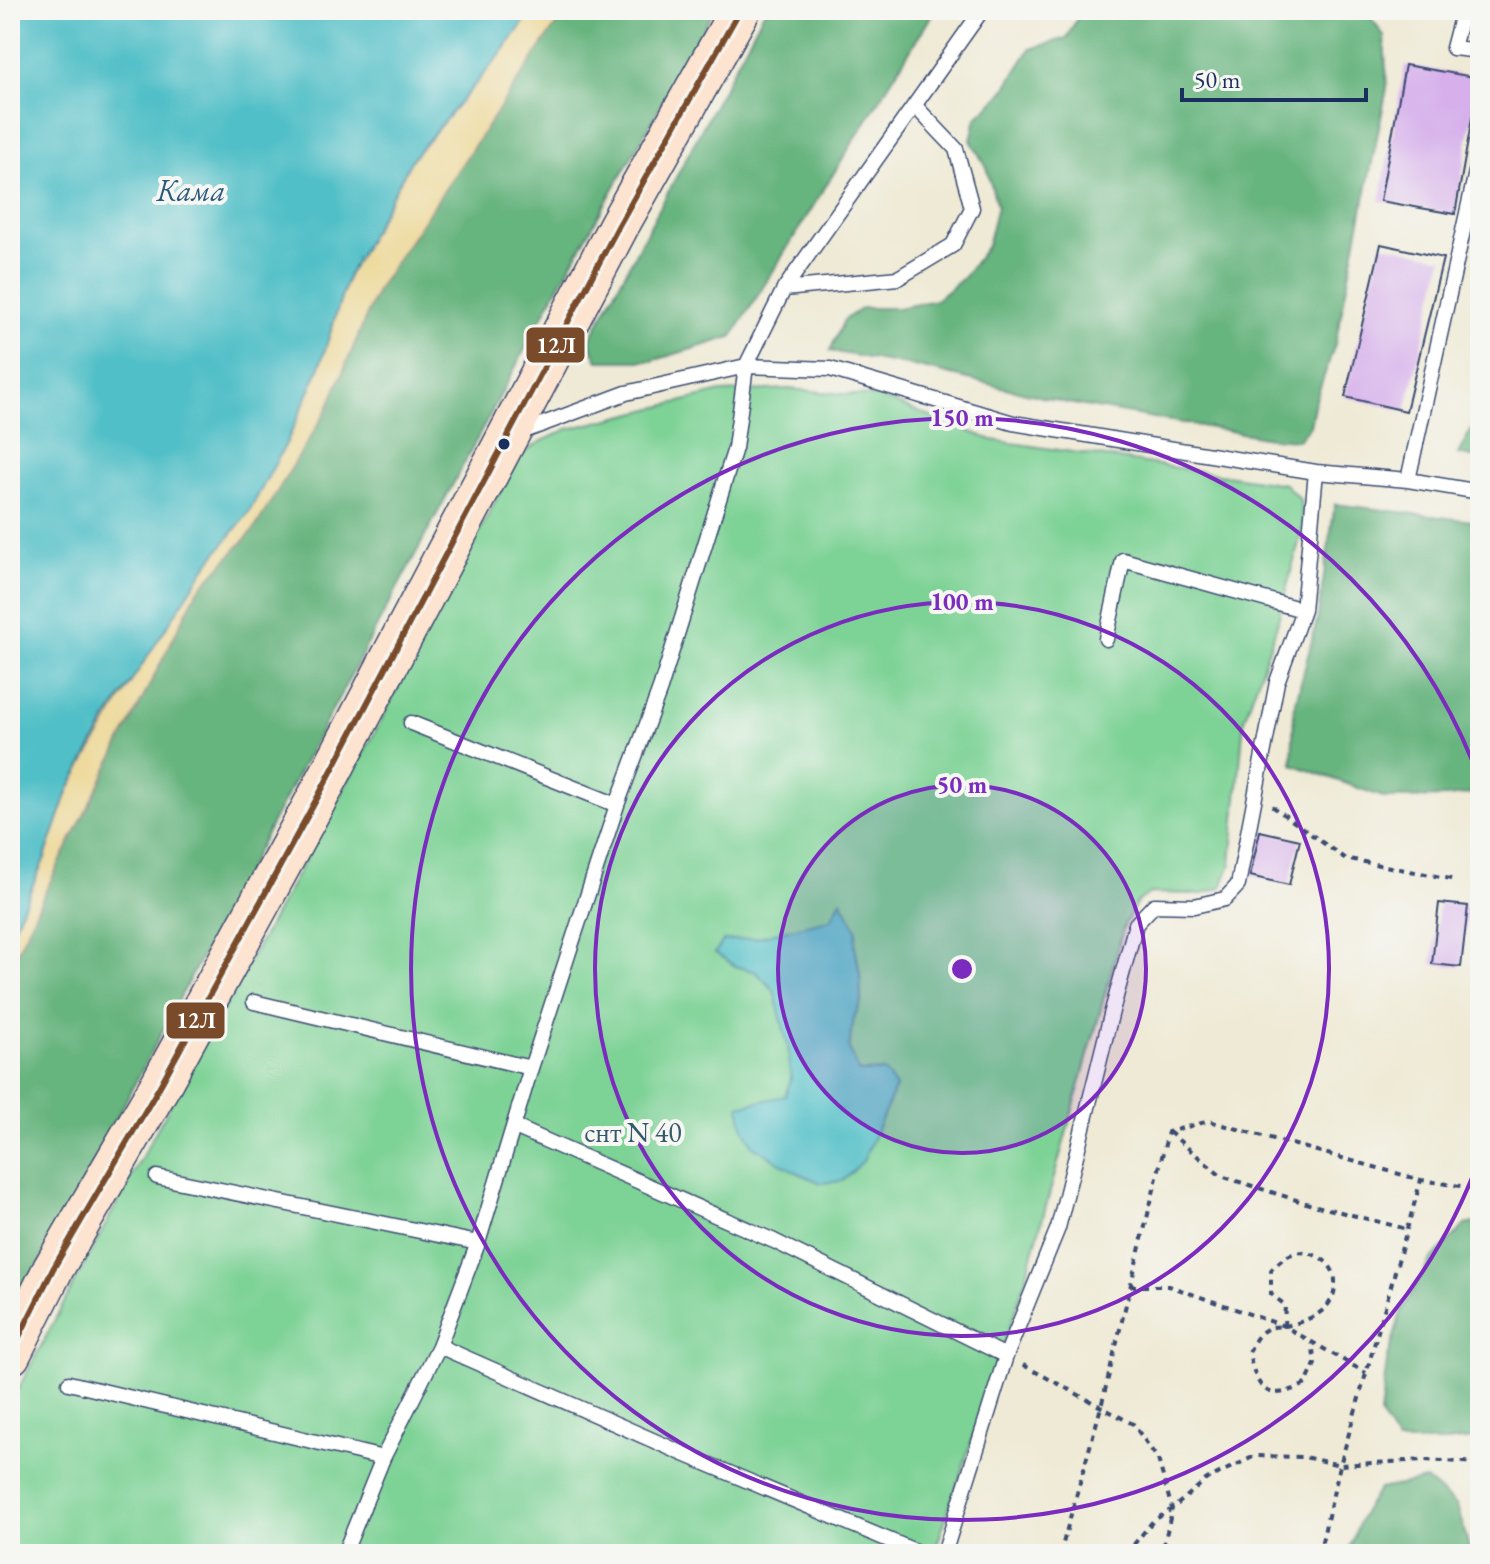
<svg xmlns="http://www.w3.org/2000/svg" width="1490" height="1564" font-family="'EB Garamond',serif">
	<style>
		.green { fill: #7dd295; stroke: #4c807a; stroke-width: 2 }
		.forest { fill: #66b47e; stroke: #40726e; stroke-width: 2 }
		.sand { fill: #eeda9e; stroke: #84847e; stroke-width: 2 }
		.water { fill: #51bfc7; stroke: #367792; stroke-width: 2 }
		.building { fill: #d6afeb }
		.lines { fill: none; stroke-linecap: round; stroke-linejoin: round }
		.lane-casing { stroke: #3b4b70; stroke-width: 17 }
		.secondary-casing { stroke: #3b4b70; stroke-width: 43 }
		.path { stroke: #3b4b70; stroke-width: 4; stroke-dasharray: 6 6; stroke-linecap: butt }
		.lane { stroke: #fff; stroke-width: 14 }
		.secondary { stroke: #fde4d1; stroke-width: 40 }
		.bus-1-casing { stroke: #f6f6f2; stroke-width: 12 }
		.bus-1 { stroke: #7a4b2a; stroke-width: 6 }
		.ring { fill: none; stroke: #7b2cbf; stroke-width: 4 }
		.bus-dot { fill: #1b2f5e; stroke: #f6f6f2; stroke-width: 3 }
		.labels { text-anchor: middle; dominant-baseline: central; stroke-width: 8; stroke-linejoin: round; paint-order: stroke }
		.park-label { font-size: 28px; fill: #34586c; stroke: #f6f6f2 }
		.water-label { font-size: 30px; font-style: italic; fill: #2b5a7e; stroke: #f6f6f2 }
		.centre { fill: #7b2cbf; stroke: #f6f6f2; stroke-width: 4 }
		.ring-label { font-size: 24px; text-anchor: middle; font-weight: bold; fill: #7b2cbf; stroke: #f6f6f2; stroke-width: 8; stroke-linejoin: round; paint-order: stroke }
		.line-badge { stroke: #f6f6f2; stroke-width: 3 }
		.badge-label { font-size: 22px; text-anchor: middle; font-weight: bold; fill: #fff }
	</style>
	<rect width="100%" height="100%" fill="#f6f6f2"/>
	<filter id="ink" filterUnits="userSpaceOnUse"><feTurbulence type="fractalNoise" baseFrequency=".0125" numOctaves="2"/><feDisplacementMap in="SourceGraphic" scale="16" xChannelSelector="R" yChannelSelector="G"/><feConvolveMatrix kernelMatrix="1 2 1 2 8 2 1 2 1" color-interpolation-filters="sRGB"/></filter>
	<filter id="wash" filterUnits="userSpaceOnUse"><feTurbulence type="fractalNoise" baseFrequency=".006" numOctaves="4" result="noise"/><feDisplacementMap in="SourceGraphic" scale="32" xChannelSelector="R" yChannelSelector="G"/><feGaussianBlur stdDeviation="1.8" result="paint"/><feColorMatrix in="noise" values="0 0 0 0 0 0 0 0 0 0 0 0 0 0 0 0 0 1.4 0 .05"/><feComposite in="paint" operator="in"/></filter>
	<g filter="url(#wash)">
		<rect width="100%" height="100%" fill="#efead5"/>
		<path class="green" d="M 789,389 L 879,397 L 992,440 L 1285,484 L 1300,500 L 1303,527 L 1276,628 L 1244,720 L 1231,864 L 1222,887 L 1203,894 L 1150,893 L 1137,902 L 1124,926 L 1026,1278 L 934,1554 L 10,1554 L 10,1404 L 145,1151 L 374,734 L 518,457 L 540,442 L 568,429 L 721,392 Z"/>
		<path class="forest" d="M 566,10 L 714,10 L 555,293 L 266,834 L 10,1321 L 10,967 L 46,890 L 197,591 L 253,531 L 327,410 L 378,288 Z
			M 765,10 L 935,10 L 732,337 L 652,361 L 598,361 L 589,341 Z
			M 1081,10 L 1366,10 L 1384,36 L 1387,88 L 1335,344 L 1314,405 L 1310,426 L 1298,440 L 1270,438 L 1067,403 L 923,368 L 830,351 L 844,320 L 862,308 L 898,308 L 936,300 L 963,278 L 987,246 L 997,206 L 986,167 L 971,140 L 976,118 L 1001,95 L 1030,49 L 1067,38 Z
			M 1480,413 L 1480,459 L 1458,454 Z
			M 1335,504 L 1480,522 L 1480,792 L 1449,797 L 1386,798 L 1292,764 L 1294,709 L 1317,621 Z
			M 1480,1222 L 1480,1438 L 1447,1442 L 1397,1442 L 1380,1415 L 1387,1361 L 1401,1312 L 1430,1261 L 1465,1225 Z
			M 1426,1480 L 1457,1506 L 1471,1554 L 1347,1554 L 1364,1511 L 1379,1489 Z"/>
		<path class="sand" d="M 533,10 L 566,10 L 378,288 L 327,410 L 253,531 L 197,591 L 46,890 L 10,967 L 10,936 L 44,860 L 69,789 L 144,660 L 207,565 L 249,512 L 318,372 L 348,276 L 412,159 L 501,54 Z"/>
		<path class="water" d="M 10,10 L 533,10 L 501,54 L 412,159 L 348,276 L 318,372 L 287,442 L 249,512 L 207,565 L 107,719 L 69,789 L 44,860 L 10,936 Z
			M 841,900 L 857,930 L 855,946 L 860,974 L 861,1002 L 854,1018 L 849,1048 L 859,1072 L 884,1071 L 896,1087 L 863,1161 L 843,1181 L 821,1183 L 794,1171 L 753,1146 L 743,1126 L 739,1106 L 785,1096 L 791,1079 L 788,1046 L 774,990 L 756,972 L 735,966 L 715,953 L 723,941 L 755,938 L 831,919 Z"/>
		<g id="blocks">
			<path class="building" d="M 1405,65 L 1479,78 L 1455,214 L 1380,201 Z
				M 1381,244 L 1443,258 L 1406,411 L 1345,397 Z
				M 1260,831 L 1300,840 L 1289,885 L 1250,876 Z
				M 1439,903 L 1468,906 L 1461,967 L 1432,964 Z"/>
		</g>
	</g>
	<g filter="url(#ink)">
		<use href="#blocks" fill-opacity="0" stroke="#3b4b70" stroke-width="2"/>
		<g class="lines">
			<defs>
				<path id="lane" d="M 1463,10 L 1453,48 L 1480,51
					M 784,289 L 898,278 L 953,245 L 972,208 L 956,149 L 916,107
					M 519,433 L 626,393 L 746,366 L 830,369 L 1013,423 L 1316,472 L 1408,480 L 1480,492
					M 1408,480 L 1480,154
					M 1106,639 L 1123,560 L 1303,610
					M 411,723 L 617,805
					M 254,1002 L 531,1068
					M 515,1127 L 774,1241 L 1006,1356
					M 157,1177 L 478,1243
					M 439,1346 L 684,1454 L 922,1554
					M 69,1383 L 383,1458
					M 344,1554 L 383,1458 L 439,1346 L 478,1243 L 531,1068 L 617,805 L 660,689 L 735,448 L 746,366 L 784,289 L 982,10
					M 944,1554 L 1006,1356 L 1058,1228 L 1112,1011 L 1136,924 L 1154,905 L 1194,906 L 1225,899 L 1238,885 L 1277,682 L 1303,610 L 1316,472"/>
				<path id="secondary" d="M 10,1355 L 53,1269 L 161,1084 L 321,791 L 619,225 L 740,10"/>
			</defs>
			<use href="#lane" class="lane-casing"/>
			<use href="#secondary" class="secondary-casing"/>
			<path class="path" d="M 1272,806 L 1344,858 L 1456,880
				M 1169,1132 L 1221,1176 L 1309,1204 L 1407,1229
				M 1130,1286 L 1169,1286 L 1284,1326 L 1366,1373
				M 1284,1326 L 1285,1305 L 1271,1294 L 1271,1270 C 1286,1254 1298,1247 1319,1257 C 1328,1262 1335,1271 1335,1281 C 1337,1310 1309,1321 1285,1326 C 1279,1327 1273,1326 1267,1329 C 1257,1334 1253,1343 1249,1353 C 1258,1393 1267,1402 1306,1384 L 1315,1364 L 1312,1342
				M 1023,1365 L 1133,1424 L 1158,1459 L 1172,1509 L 1162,1554
				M 1060,1554 L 1101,1407 L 1168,1132 L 1209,1121 L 1421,1180 L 1480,1189
				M 1126,1554 L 1153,1521 L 1172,1509 L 1207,1479 L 1255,1456 L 1304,1457 L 1340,1465 L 1424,1460 L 1480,1463
				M 1319,1554 L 1340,1465 L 1421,1180"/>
			<use href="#lane" class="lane"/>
			<use href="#secondary" class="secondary"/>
			<defs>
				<path id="bus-1" d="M 10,1355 L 53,1269 L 161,1084 L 321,791 L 619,225 L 740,10"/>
			</defs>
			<use href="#bus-1" class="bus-1-casing"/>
			<use href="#bus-1" class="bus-1"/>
		</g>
	</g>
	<circle cx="962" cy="969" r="184" fill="#7b2cbf" fill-opacity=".12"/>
	<g class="ring">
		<circle cx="962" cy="969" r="184"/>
		<circle cx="962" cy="969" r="367"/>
		<path d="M1480 1157A551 551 0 1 1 1480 781"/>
	</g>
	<circle class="bus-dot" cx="504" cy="444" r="7"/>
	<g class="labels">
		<g class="park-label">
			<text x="633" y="1132">снт N 40</text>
		</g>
		<g class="water-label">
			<text x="191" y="190">Кама</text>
		</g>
	</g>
	<circle cx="962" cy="969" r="12" class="centre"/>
	<g class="ring-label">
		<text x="962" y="426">150 m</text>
		<text x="962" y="610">100 m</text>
		<text x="962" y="793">50 m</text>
	</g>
	<g class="line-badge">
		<rect x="525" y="326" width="61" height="38" rx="8" fill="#7a4b2a"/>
		<rect x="165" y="1001" width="61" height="39" rx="8" fill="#7a4b2a"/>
	</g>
	<g class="badge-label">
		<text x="556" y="353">12Л</text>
		<text x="196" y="1028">12Л</text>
	</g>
	<rect width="1490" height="1564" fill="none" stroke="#f6f6f2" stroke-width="40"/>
	<path d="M1182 88v12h184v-12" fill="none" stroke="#1b2f5e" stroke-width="4"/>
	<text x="1194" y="88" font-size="24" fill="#1b2f5e" stroke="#f6f6f2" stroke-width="6" paint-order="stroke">50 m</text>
</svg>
